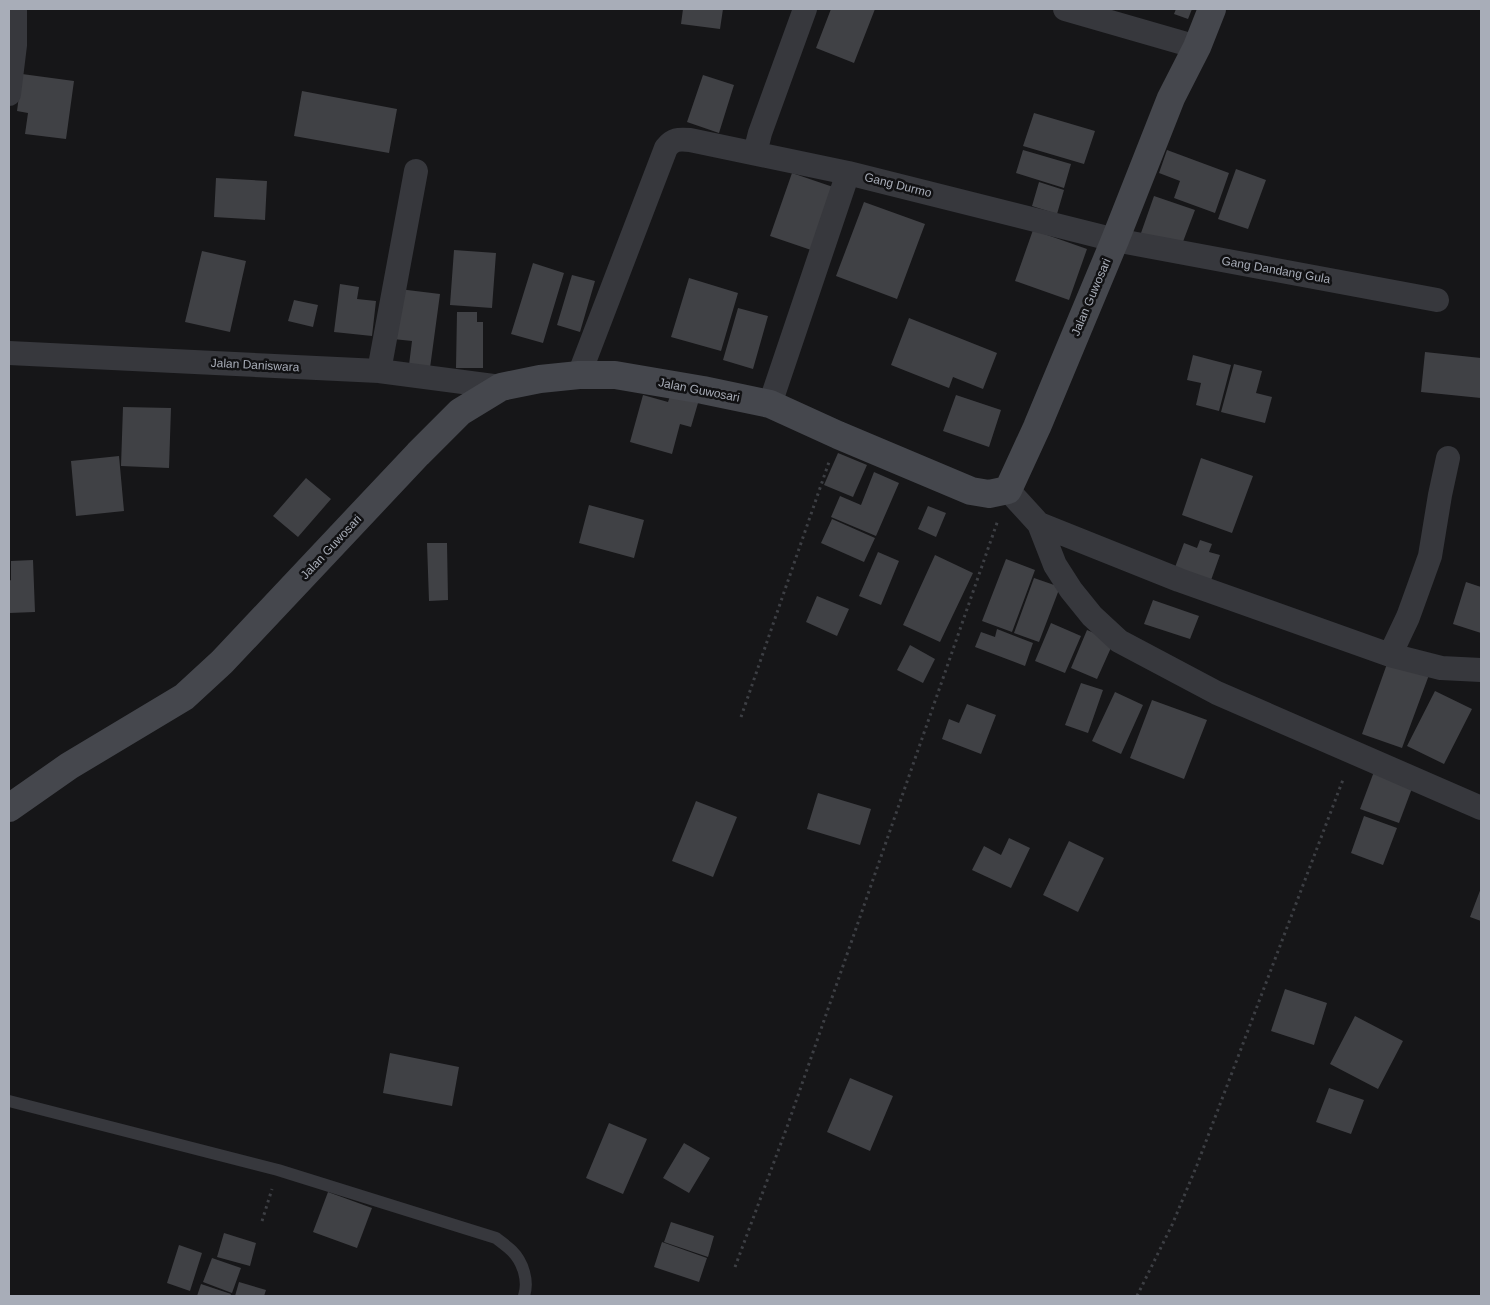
<svg xmlns="http://www.w3.org/2000/svg" width="1490" height="1305" font-family="Arial,sans-serif">
	<style>
		.building { fill: #404145 }
		.lines { fill: none; stroke-linecap: round; stroke-linejoin: round }
		.path { stroke: #3d3f44; stroke-width: 3; stroke-dasharray: 2.5 4; stroke-linecap: butt }
		.lane { stroke: #37383d; stroke-width: 12 }
		.street { stroke: #37383d; stroke-width: 24 }
		.secondary { stroke: #45474d; stroke-width: 28 }
		.labels { text-anchor: middle; dominant-baseline: central; stroke-width: 5; stroke-linejoin: round; paint-order: stroke }
		.street-label { font-size: 12px; fill: #a8adb8; stroke: #111113 }
	</style>
	<rect width="100%" height="100%" fill="#161618"/>
	<path class="building" d="M 683,9 L 723,9 L 720,29 L 681,24 Z
		M 831,9 L 875,9 L 854,63 L 816,48 Z
		M 1176,9 L 1192,9 L 1188,19 L 1174,14 Z
		M 22,74 L 74,81 L 66,139 L 25,134 L 28,113 L 17,111 Z
		M 703,75 L 734,85 L 719,133 L 687,122 Z
		M 302,91 L 397,109 L 389,153 L 294,136 Z
		M 1034,113 L 1095,131 L 1084,164 L 1023,146 Z
		M 1023,150 L 1071,164 L 1064,188 L 1016,173 Z
		M 1167,150 L 1229,173 L 1215,213 L 1174,198 L 1180,181 L 1159,173 Z
		M 1236,169 L 1266,180 L 1248,229 L 1218,219 Z
		M 792,173 L 836,188 L 814,251 L 770,236 Z
		M 216,178 L 267,181 L 265,220 L 214,217 Z
		M 1039,182 L 1064,190 L 1057,214 L 1032,206 Z
		M 1154,196 L 1195,210 L 1181,247 L 1141,233 Z
		M 864,202 L 925,224 L 897,299 L 836,276 Z
		M 1033,230 L 1087,249 L 1069,300 L 1015,281 Z
		M 454,250 L 496,253 L 492,308 L 450,305 Z
		M 202,251 L 246,261 L 230,332 L 185,322 Z
		M 533,263 L 564,273 L 543,343 L 511,334 Z
		M 572,275 L 595,281 L 580,332 L 557,325 Z
		M 689,278 L 738,293 L 721,351 L 671,337 Z
		M 340,284 L 359,287 L 357,299 L 376,301 L 372,336 L 334,332 Z
		M 399,289 L 440,294 L 430,368 L 409,365 L 412,341 L 393,339 Z
		M 294,300 L 318,305 L 313,327 L 288,321 Z
		M 738,308 L 768,316 L 753,369 L 723,360 Z
		M 457,312 L 477,312 L 477,322 L 483,322 L 483,368 L 456,368 Z
		M 909,318 L 997,353 L 983,389 L 953,377 L 949,388 L 891,365 Z
		M 1425,352 L 1481,358 L 1481,398 L 1421,392 Z
		M 1193,355 L 1231,365 L 1219,411 L 1196,405 L 1201,383 L 1187,380 Z
		M 1234,364 L 1262,371 L 1256,393 L 1272,397 L 1265,423 L 1221,412 Z
		M 643,395 L 668,402 L 670,396 L 698,403 L 691,427 L 680,424 L 672,454 L 630,442 Z
		M 956,395 L 1001,410 L 989,447 L 943,431 Z
		M 123,407 L 171,408 L 169,468 L 121,466 Z
		M 838,453 L 867,465 L 853,497 L 824,485 Z
		M 119,456 L 124,511 L 76,516 L 71,461 Z
		M 1201,458 L 1253,476 L 1232,533 L 1182,515 Z
		M 874,472 L 899,483 L 876,536 L 831,517 L 840,496 L 861,505 Z
		M 306,478 L 331,499 L 298,537 L 273,516 Z
		M 589,505 L 644,520 L 634,558 L 579,543 Z
		M 928,506 L 946,513 L 936,537 L 918,529 Z
		M 832,519 L 875,538 L 864,562 L 821,543 Z
		M 1200,540 L 1212,544 L 1209,552 L 1220,555 L 1210,583 L 1174,570 L 1184,543 L 1197,548 Z
		M 427,543 L 447,543 L 448,600 L 429,601 Z
		M 878,552 L 899,561 L 881,605 L 859,596 Z
		M 935,555 L 973,573 L 940,642 L 903,625 Z
		M 1006,559 L 1035,570 L 1012,632 L 982,621 Z
		M 33,560 L 35,612 L 9,613 L 9,581 L 11,580 L 11,561 Z
		M 1034,578 L 1060,587 L 1039,642 L 1014,633 Z
		M 1466,582 L 1481,587 L 1481,633 L 1453,624 Z
		M 817,596 L 849,609 L 837,636 L 806,622 Z
		M 1153,600 L 1199,616 L 1190,639 L 1144,624 Z
		M 1051,623 L 1081,636 L 1065,673 L 1035,661 Z
		M 997,629 L 1033,643 L 1025,666 L 975,647 L 981,632 L 995,637 Z
		M 1087,630 L 1114,641 L 1097,679 L 1071,668 Z
		M 910,645 L 935,659 L 923,683 L 897,670 Z
		M 1388,661 L 1429,675 L 1402,748 L 1362,734 Z
		M 1081,683 L 1103,690 L 1088,733 L 1065,725 Z
		M 1435,691 L 1472,709 L 1444,764 L 1407,746 Z
		M 1115,692 L 1143,705 L 1121,754 L 1092,741 Z
		M 1152,700 L 1207,720 L 1184,779 L 1130,758 Z
		M 967,704 L 996,715 L 981,754 L 942,739 L 949,719 L 959,723 Z
		M 1375,769 L 1414,783 L 1399,823 L 1360,809 Z
		M 818,793 L 871,809 L 860,845 L 807,829 Z
		M 696,801 L 737,817 L 713,877 L 672,861 Z
		M 1364,816 L 1397,828 L 1383,865 L 1351,853 Z
		M 1009,838 L 1030,848 L 1011,888 L 972,870 L 984,846 L 1001,855 Z
		M 1069,841 L 1104,858 L 1078,912 L 1043,895 Z
		M 1481,888 L 1481,921 L 1470,917 Z
		M 1285,989 L 1327,1003 L 1314,1045 L 1271,1031 Z
		M 1355,1016 L 1403,1041 L 1378,1089 L 1330,1064 Z
		M 390,1053 L 459,1067 L 452,1106 L 383,1093 Z
		M 850,1078 L 893,1096 L 870,1151 L 827,1132 Z
		M 1329,1088 L 1364,1100 L 1351,1134 L 1316,1122 Z
		M 609,1123 L 647,1139 L 623,1194 L 586,1178 Z
		M 684,1143 L 710,1158 L 689,1193 L 663,1178 Z
		M 328,1192 L 372,1208 L 357,1248 L 313,1232 Z
		M 671,1222 L 714,1236 L 708,1257 L 664,1242 Z
		M 224,1233 L 256,1243 L 250,1266 L 217,1257 Z
		M 662,1242 L 707,1258 L 699,1282 L 654,1267 Z
		M 179,1245 L 202,1253 L 190,1291 L 167,1283 Z
		M 212,1258 L 241,1268 L 232,1293 L 203,1282 Z
		M 239,1282 L 266,1290 L 264,1296 L 235,1296 Z
		M 201,1284 L 231,1294 L 230,1296 L 197,1296 Z"/>
	<g class="lines">
		<path class="path" d="M 741,717 L 829,462
			M 262,1221 L 272,1189
			M 735,1267 L 787,1127 L 998,520
			M 1137,1296 L 1172,1225 L 1197,1165 L 1344,777"/>
		<path class="lane" d="M 9,1101 L 278,1170 L 496,1238 C 501,1242 507,1246 512,1251 C 523,1262 529,1281 524,1296"/>
		<path class="street" d="M 1065,9 L 1197,47
			M 9,94 L 15,45 L 15,9
			M 755,153 L 760,133 L 805,9
			M 9,353 L 379,371 L 501,387
			M 379,371 L 416,171
			M 579,375 L 666,148 C 673,139 678,139 690,140 L 848,173 L 1115,240 L 1437,300
			M 770,404 L 848,173
			M 1008,490 L 1039,524 L 1179,580 L 1390,655 L 1441,668 L 1481,670
			M 1039,524 L 1055,565 L 1071,590 L 1092,616 L 1119,641 L 1217,693 L 1481,808
			M 1390,655 L 1408,617 L 1430,556 L 1440,495 L 1448,458"/>
		<path class="secondary" d="M 9,808 L 69,766 L 184,697 L 222,662 L 418,454 L 460,412 L 501,387 L 540,379 L 579,375 L 615,375 L 703,390 L 770,404 L 838,435 L 971,491 L 989,494 L 1008,490 L 1037,427 L 1115,240 L 1171,98 L 1197,47 L 1212,9"/>
	</g>
	<g class="labels">
		<g class="street-label">
			<text transform="translate(898 185) rotate(14)">Gang Durmo</text>
			<text transform="translate(1276 270) rotate(10)">Gang Dandang Gula</text>
			<text transform="translate(1091 297) rotate(-67)">Jalan Guwosari</text>
			<text transform="translate(255 365) rotate(3)">Jalan Daniswara</text>
			<text transform="translate(699 390) rotate(11)">Jalan Guwosari</text>
			<text transform="translate(331 547) rotate(-47)">Jalan Guwosari</text>
		</g>
	</g>
	<rect width="1490" height="1305" fill="none" stroke="#a8adb8" stroke-width="20"/>
</svg>
